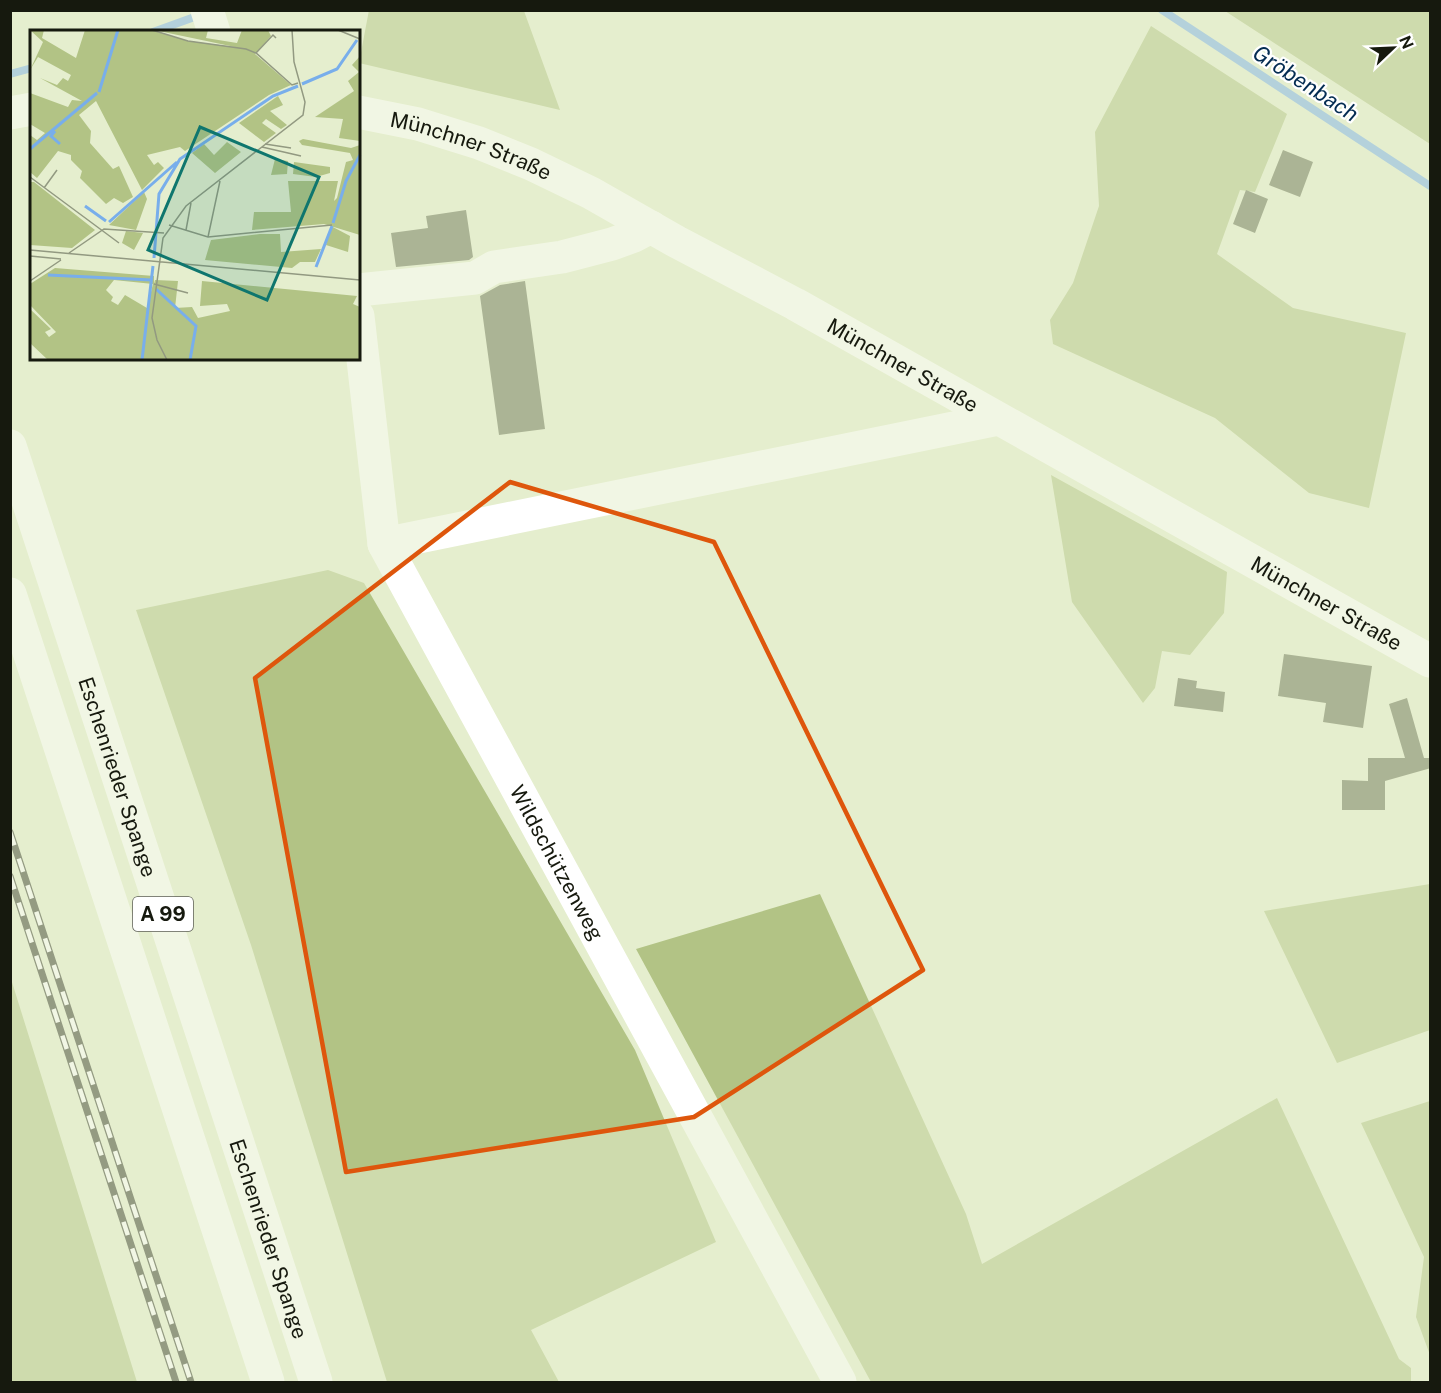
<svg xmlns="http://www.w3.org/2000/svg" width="1441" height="1393" font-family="'Public Sans',sans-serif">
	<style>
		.green { fill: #b2c385 }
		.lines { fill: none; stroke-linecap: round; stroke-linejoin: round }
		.stream { stroke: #78aeeb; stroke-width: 8 }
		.building { fill: #656d51 }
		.minor { stroke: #fff; stroke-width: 33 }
		.highway { stroke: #fff; stroke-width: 33 }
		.rail-casing { stroke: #313527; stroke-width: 7 }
		.rail { stroke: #fff; stroke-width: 4.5; stroke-dasharray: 14; stroke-linecap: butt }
		.marked { fill: none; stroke: #de560c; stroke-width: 4.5; stroke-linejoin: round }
		.labels { text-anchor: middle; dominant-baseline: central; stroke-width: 4.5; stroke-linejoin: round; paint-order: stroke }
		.shield { fill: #fff; stroke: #5c5e56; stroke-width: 1.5 }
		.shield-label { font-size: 20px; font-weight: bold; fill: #16190e }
		.street-label { font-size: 21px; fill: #16190e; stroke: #fff }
		.water-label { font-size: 22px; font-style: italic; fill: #042c52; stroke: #fff }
		.inset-river { fill: none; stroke: #78aeeb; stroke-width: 3 }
		.inset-road { fill: none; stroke: #929981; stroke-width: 1.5 }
		.view { fill: #0f766e; fill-opacity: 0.15; stroke: #0f766e; stroke-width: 3 }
		.inset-edge { fill: none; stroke: #16190e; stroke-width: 3 }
	</style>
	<rect width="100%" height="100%" fill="#e5eece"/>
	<path class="green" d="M 369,10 L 524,11 L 560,110 L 359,63 Z
		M 1225,11 L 1430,11 L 1430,144 Z
		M 1151,26 L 1287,114 L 1255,192 L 1240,190 L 1217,254 L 1293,308 L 1406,333 L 1369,508 L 1309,493 L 1215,418 L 1053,344 L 1050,320 L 1073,283 L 1099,206 L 1095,132 Z
		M 1051,475 L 1227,572 L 1224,613 L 1190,655 L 1162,651 L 1155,688 L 1143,703 L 1072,602 Z
		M 328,570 L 364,583 L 635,1050 L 716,1242 L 531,1330 L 559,1382 L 387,1382 L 251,945 L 136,610 Z
		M 1430,884 L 1430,1030 L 1337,1063 L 1264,911 Z
		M 820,894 L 966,1214 L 982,1264 L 1277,1098 L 1399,1359 L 1411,1368 L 1411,1382 L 871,1382 L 636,949 Z
		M 11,979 L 137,1382 L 11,1382 Z
		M 1430,1101 L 1430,1355 L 1416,1317 L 1424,1257 L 1361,1123 Z"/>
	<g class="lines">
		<path class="stream" d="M 1162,10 L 1430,186
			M 153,32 L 200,15
			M 10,74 L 32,68"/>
	</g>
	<path class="building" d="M 1283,150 L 1313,162 L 1300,197 L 1269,185 Z
		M 1246,190 L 1268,199 L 1255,233 L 1233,224 Z
		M 466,210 L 473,257 L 469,260 L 396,267 L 391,233 L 428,228 L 426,216 Z
		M 525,281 L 545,429 L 499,435 L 480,296 L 500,285 Z
		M 1284,654 L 1372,666 L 1363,728 L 1323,722 L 1326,703 L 1278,696 Z
		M 1178,678 L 1197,681 L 1196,688 L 1225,692 L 1223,712 L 1174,706 Z
		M 1407,698 L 1424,758 L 1431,758 L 1431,768 L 1385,781 L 1385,810 L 1342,810 L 1342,780 L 1368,781 L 1368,758 L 1405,758 L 1389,704 Z"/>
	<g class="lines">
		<g class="minor">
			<path d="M 207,10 L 214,32"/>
			<path id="s1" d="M 358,112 L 418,124 L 479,143 L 531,164 L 591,193 L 677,242 L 795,304 L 1430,661"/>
			<path d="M 10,113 L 32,109"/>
			<path d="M 358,290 L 475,278 L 494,267 L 562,257 L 612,244 L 634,236 L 651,227"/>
			<path id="s2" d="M 358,316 L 384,544 L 840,1382"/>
			<path d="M 384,544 L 998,419"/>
		</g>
		<g class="highway">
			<path id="s3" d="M 10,446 L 316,1382"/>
			<path d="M 10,594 L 268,1382"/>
		</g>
		<defs>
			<path id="rail" d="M 10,832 L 191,1382
				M 10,876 L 176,1382"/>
		</defs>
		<use href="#rail" class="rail-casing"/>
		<use href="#rail" class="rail"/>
	</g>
	<path d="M0 0H1441V1393H0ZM 510,482 L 714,542 L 923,970 L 694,1117 L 346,1172 L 255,678 Z" fill="#e5eece" fill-opacity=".55" fill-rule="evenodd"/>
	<path class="marked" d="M 510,482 L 714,542 L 923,970 L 694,1117 L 346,1172 L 255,678 Z"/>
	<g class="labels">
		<rect class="shield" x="133" y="897" width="60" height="34" rx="4.5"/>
		<g class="shield-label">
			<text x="163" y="914">A 99</text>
		</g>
		<g class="street-label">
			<text stroke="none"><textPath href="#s1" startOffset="118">Münchner Straße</textPath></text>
			<text stroke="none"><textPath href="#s1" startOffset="604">Münchner Straße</textPath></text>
			<text stroke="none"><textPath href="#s1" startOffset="1090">Münchner Straße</textPath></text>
			<text stroke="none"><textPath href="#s3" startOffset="348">Eschenrieder Spange</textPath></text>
			<text stroke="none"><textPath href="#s2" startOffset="592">Wildschützenweg</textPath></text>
			<text stroke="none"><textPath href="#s3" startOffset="834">Eschenrieder Spange</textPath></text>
		</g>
		<g class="water-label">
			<text transform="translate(1306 83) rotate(33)">Gröbenbach</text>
		</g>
	</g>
	<g transform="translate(30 30)">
		<rect width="330" height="330" fill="#e5eece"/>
		<path d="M 0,0 L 14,0 L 12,8 L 46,28 L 55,0 L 121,0 L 158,11 L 205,17 L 124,0 L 178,0 L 176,8 L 207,13 L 212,0 L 238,0 L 241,6 L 225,24 L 261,55 L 239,65 L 155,121 L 150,117 L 117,125 L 124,135 L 128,132 L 134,138 L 112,160 L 66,71 L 49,85 L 61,101 L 60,113 L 83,139 L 89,136 L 103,167 L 93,173 L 84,168 L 76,174 L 50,148 L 52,141 L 41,130 L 41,125 L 28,121 L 7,148 L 0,142 L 0,105 L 7,110 L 15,103 L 0,94 L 0,63 L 38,77 L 42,70 L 52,71 L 10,48 L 27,55 L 33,48 L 38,51 L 41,45 L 8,27 L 0,40 L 13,12 ZM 330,26 L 330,111 L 309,108 L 313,89 L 285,87 L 324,61 L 318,51 L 329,42 L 322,35 ZM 248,66 L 253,75 L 240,81 L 257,95 L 251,99 L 236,89 L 232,93 L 246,103 L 234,112 L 209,93 ZM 273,109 L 321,118 L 330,115 L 330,205 L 294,194 L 222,200 L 224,182 L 261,182 L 258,151 L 308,151 L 304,171 L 307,168 L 316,132 L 323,130 L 320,123 L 272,115 L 269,111 ZM 197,112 L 211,122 L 185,143 L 162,123 L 174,114 L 184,125 ZM 245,129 L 258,131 L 257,144 L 241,145 ZM 264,132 L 300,137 L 300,143 L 286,147 L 263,144 ZM 0,152 L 4,152 L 65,200 L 42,218 L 0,215 ZM 114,162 L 117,169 L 106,200 L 79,195 ZM 301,196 L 320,206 L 318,222 L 296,215 ZM 96,201 L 113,203 L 104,220 L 92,213 ZM 230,204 L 250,204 L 251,222 L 291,219 L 285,232 L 270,232 L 262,238 L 175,230 L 181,210 ZM 25,238 L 124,246 L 124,254 L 125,250 L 148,251 L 145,278 L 162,277 L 168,288 L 200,281 L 197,274 L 170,276 L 172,251 L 327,266 L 323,274 L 330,277 L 330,330 L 18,330 L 0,313 L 0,279 L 21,299 L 15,302 L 19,307 L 26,302 L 0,275 L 0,254 ZM 84,250 L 123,254 L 117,278 L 95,265 L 88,275 L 81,271 L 83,267 L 76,260 Z" fill="#b2c385" fill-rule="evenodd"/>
		<path class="inset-river" d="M 272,54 L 307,39 L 327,10M 69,62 L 88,0M 25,101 L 21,106 L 30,114M 0,119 L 67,63M 55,176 L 76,191M 79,192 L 147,132M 303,193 L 316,151 L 330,125M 124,228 L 129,164 L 150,129 L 243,66 L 268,56M 286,237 L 302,196M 18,245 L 122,250M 126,259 L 166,296 L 160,330M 112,330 L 123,236"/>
		<path class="inset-road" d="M 122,0 L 158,11 L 216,19 L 226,23 L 262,55 L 268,53M 308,0 L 330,9M 226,23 L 243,5 L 246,8M 235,114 L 261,118M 232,117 L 271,126M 0,147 L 89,213M 14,158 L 27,140M 139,195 L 178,207 L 302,195M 156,200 L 161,173M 178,207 L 190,151M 0,220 L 330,250M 39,223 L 74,199 L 134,203M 0,226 L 31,229M 0,251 L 31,230M 124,254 L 158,263M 137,330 L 127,310 L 122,288 L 133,208 L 156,176 L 273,85 L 275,72 L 264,32 L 262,0"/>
		<path class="view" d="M 170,97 L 289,147 L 237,270 L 118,220 Z"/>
		<rect width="330" height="330" class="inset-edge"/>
	</g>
	<rect width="1441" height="1393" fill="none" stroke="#16190e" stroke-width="24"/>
	<g transform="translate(1393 48) rotate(67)" stroke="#ffffff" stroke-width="4.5" paint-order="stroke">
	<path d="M0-4.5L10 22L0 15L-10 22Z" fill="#16190e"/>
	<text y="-9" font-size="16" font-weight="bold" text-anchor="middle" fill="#16190e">N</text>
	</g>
</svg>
